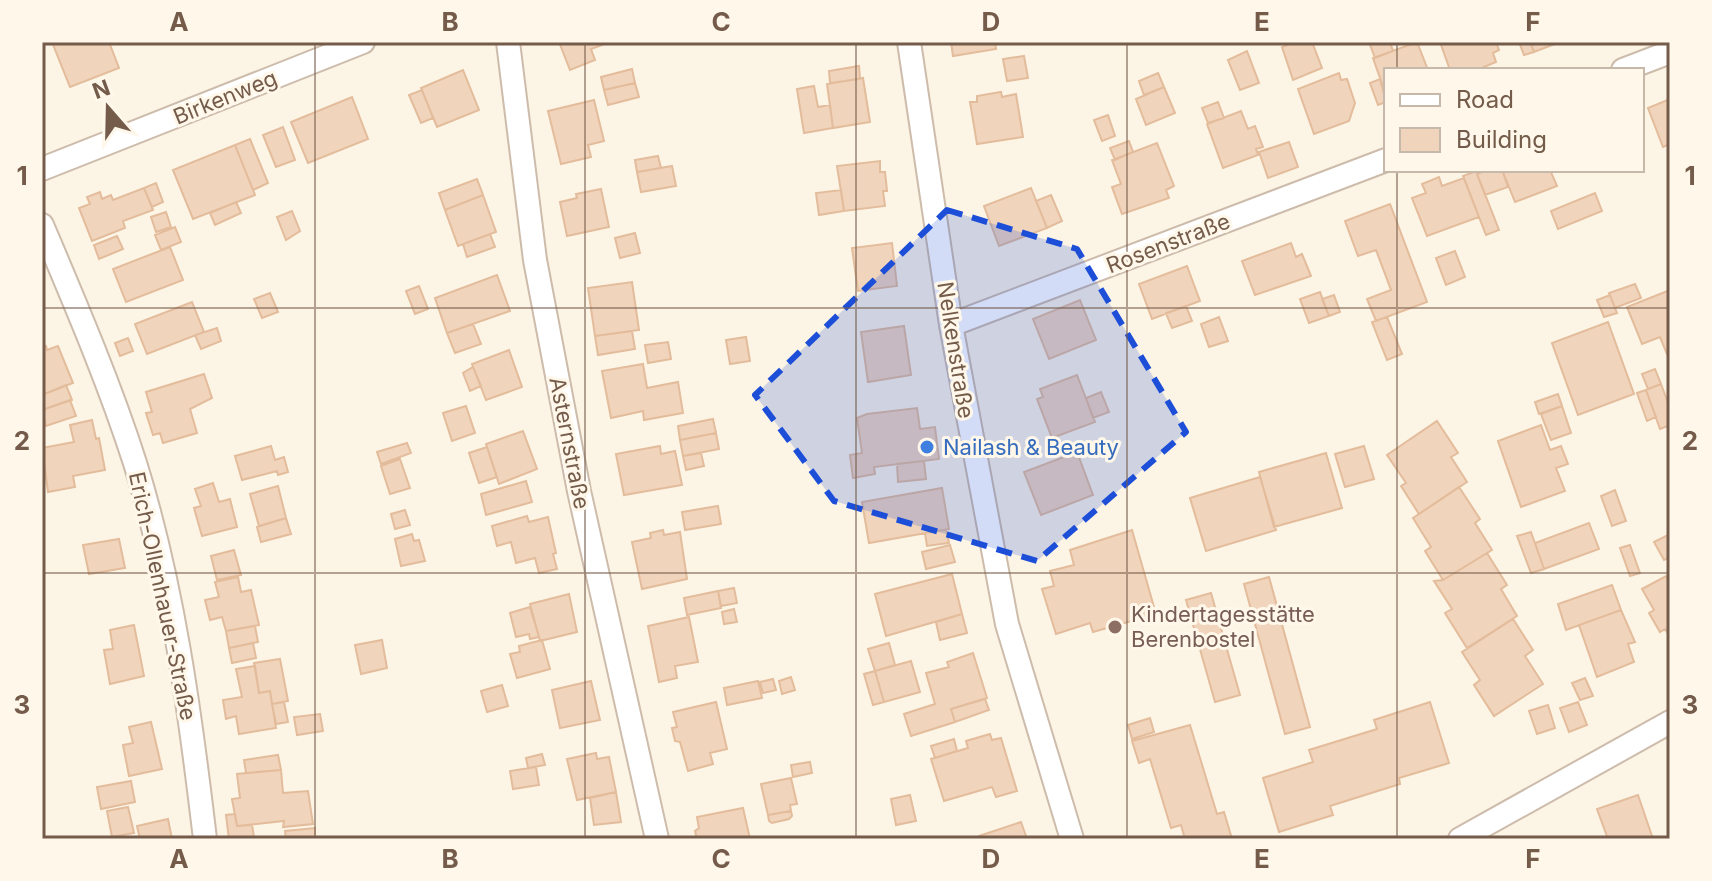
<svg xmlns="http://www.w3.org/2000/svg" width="1712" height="881" font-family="Inter,sans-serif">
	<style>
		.building { fill: #f1d4bc; stroke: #e3bc9c; stroke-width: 2 }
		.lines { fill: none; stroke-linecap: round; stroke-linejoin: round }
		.street-casing { stroke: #cdbcab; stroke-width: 26 }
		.street { stroke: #fff; stroke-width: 22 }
		.marked { fill: #1d4ed8; fill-opacity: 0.2; stroke: #1d4ed8; stroke-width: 6; stroke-dasharray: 16 10; stroke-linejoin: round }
		.grid { fill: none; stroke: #745b4a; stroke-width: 2; stroke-opacity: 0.55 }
		.shop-dot { fill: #3f7fe0; stroke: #fff8ea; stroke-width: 3 }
		.education-dot { fill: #8d6e63; stroke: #fff8ea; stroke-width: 3 }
		.labels { text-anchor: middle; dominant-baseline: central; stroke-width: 6; stroke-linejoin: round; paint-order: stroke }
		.street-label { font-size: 22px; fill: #745b4a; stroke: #fff8ea }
		.shop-label { font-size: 22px; fill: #366cbe; stroke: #fff8ea; text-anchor: start }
		.education-label { font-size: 22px; fill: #785e54; stroke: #fff8ea; text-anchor: start }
		.neatline { fill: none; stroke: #745b4a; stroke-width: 3 }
		.grid-label { font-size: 26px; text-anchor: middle; font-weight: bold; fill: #745b4a }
	</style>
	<rect width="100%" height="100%" fill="#fcf4e4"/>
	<path class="building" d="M 52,42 L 109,42 L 119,68 L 70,87 Z
		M 559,42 L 610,42 L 591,49 L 595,60 L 570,70 Z
		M 951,42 L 995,42 L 996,49 L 953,56 Z
		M 1295,42 L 1312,42 L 1322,68 L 1293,80 L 1282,47 Z
		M 1369,42 L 1390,42 L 1393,51 L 1375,58 Z
		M 1417,42 L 1428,70 L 1386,70 L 1386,95 L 1373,58 Z
		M 1440,42 L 1496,42 L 1499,50 L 1493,53 L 1496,62 L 1477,70 L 1450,70 Z
		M 1519,42 L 1530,42 L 1534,52 L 1524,55 Z
		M 1530,42 L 1560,42 L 1534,52 Z
		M 1247,51 L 1259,83 L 1240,90 L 1228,60 Z
		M 1024,56 L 1028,78 L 1007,81 L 1003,59 Z
		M 859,66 L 860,79 L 830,83 L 829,71 Z
		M 632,69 L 635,83 L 604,90 L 601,77 Z
		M 463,70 L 479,110 L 437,127 L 421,88 Z
		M 1158,73 L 1164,87 L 1144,95 L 1139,81 Z
		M 1339,73 L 1341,80 L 1347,79 L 1355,103 L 1349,121 L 1314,134 L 1298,89 Z
		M 863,78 L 870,122 L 833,128 L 827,84 Z
		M 1380,79 L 1386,102 L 1378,105 L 1370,83 Z
		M 635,83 L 639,97 L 608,105 L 604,90 Z
		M 814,86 L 818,107 L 830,105 L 833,128 L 804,133 L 797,89 Z
		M 1164,87 L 1175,113 L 1146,125 L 1136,99 Z
		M 422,90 L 433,118 L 421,123 L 409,95 Z
		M 1001,92 L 1002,97 L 1016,94 L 1023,137 L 977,144 L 970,102 L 977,102 L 977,96 Z
		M 352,97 L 368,139 L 308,163 L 291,122 Z
		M 1670,99 L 1670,144 L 1663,147 L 1648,108 Z
		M 594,100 L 604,141 L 588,145 L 591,157 L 561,164 L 548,111 Z
		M 1218,102 L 1224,118 L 1208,123 L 1202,108 Z
		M 1241,111 L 1248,129 L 1255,126 L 1263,147 L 1256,149 L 1258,155 L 1223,168 L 1207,124 Z
		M 1108,115 L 1115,136 L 1102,141 L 1094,120 Z
		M 283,127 L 295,160 L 276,167 L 263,135 Z
		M 250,139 L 268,183 L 253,190 L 235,145 Z
		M 1129,141 L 1133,152 L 1115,160 L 1110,148 Z
		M 1289,142 L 1298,167 L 1268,178 L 1259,152 Z
		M 1157,143 L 1174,186 L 1166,190 L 1169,198 L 1122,214 L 1112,187 L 1121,184 L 1112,160 Z
		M 235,145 L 255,195 L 193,219 L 173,170 Z
		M 658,156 L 661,168 L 637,172 L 635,160 Z
		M 880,161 L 880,172 L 885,172 L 886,181 L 887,191 L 883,191 L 885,206 L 844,211 L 837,166 Z
		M 672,166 L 676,186 L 641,192 L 637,172 Z
		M 1488,170 L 1502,170 L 1508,187 L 1485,195 L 1477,174 Z
		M 1502,170 L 1550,170 L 1557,186 L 1515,202 Z
		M 1476,171 L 1499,230 L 1486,235 L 1463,176 Z
		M 1439,177 L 1442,186 L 1464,178 L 1479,217 L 1427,236 L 1412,198 L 1426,193 L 1422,184 Z
		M 477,179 L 483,195 L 445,210 L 439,193 Z
		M 156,183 L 163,202 L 152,207 L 144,188 Z
		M 144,188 L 153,210 L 123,221 L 125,228 L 92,241 L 79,208 L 90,204 L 87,197 L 100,192 L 102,199 L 111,195 L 113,200 Z
		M 1031,188 L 1047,228 L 999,246 L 984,206 Z
		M 601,189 L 609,227 L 567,236 L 560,202 L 577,198 L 576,194 Z
		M 841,190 L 844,211 L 819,215 L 816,193 Z
		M 1595,193 L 1602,211 L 1558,229 L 1551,211 Z
		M 483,195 L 496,232 L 458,246 L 445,210 Z
		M 1051,195 L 1062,221 L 1047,228 L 1036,201 Z
		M 236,202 L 241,213 L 215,225 L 210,213 Z
		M 1390,204 L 1427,302 L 1376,321 L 1367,299 L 1391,290 L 1376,250 L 1358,256 L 1345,221 Z
		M 292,211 L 300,231 L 286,240 L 277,217 Z
		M 166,212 L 171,227 L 156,232 L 151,217 Z
		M 175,227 L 181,242 L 161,250 L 155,235 Z
		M 635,233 L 640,253 L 620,258 L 615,238 Z
		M 490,234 L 495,247 L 467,257 L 463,244 Z
		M 117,236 L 123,249 L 99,259 L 94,245 Z
		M 892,243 L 897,286 L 858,291 L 852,248 Z
		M 1291,243 L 1296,257 L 1302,254 L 1311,276 L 1255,295 L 1242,261 Z
		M 170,247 L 183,280 L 126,302 L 113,269 Z
		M 1455,251 L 1465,277 L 1446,285 L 1436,258 Z
		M 1187,266 L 1200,301 L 1152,319 L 1139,284 Z
		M 497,275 L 510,311 L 447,333 L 435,298 Z
		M 632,282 L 639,330 L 595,336 L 588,288 Z
		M 1635,284 L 1641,298 L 1615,308 L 1609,293 Z
		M 419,286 L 428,309 L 415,314 L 406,291 Z
		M 1670,290 L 1670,358 L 1669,359 L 1660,337 L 1642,344 L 1627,307 Z
		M 1320,292 L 1329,316 L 1309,323 L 1300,299 Z
		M 270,293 L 278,312 L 262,318 L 254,299 Z
		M 1334,295 L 1340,312 L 1329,316 L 1322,299 Z
		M 1610,295 L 1617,313 L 1604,317 L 1597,300 Z
		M 1080,300 L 1096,340 L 1049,359 L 1033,319 Z
		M 192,302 L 204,332 L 147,354 L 135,324 Z
		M 1186,306 L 1192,321 L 1172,328 L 1166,313 Z
		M 1219,317 L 1228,341 L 1209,347 L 1201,324 Z
		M 1387,317 L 1402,354 L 1387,360 L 1372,322 Z
		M 1608,322 L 1634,394 L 1578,415 L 1552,343 Z
		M 473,324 L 481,344 L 455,353 L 447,333 Z
		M 904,326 L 911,375 L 868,382 L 861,332 Z
		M 217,328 L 221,341 L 201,349 L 195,335 Z
		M 632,331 L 635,349 L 598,355 L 595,336 Z
		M 746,337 L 750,361 L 730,364 L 726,340 Z
		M 128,338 L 133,351 L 120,356 L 115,343 Z
		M 668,342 L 671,359 L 648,363 L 645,345 Z
		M 46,346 L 47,350 L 58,346 L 73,383 L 42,395 L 42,347 Z
		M 509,350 L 522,387 L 486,400 L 472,364 Z
		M 643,364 L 647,388 L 678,382 L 683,413 L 644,420 L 643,411 L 611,418 L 602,371 Z
		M 473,367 L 481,386 L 470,391 L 463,373 Z
		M 1655,369 L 1661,384 L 1648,389 L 1642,374 Z
		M 204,374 L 212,398 L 190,409 L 197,433 L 163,443 L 160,433 L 153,435 L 146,413 L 152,412 L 146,392 Z
		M 1077,375 L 1095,422 L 1052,438 L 1037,399 L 1043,397 L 1040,389 Z
		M 1661,384 L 1670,408 L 1670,425 L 1660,429 L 1646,390 Z
		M 66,385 L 72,400 L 42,410 L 42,395 Z
		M 1646,390 L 1656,417 L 1647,421 L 1637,393 Z
		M 1101,392 L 1109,412 L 1093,418 L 1086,398 Z
		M 1558,394 L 1562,406 L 1539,414 L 1535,402 Z
		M 70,400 L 76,416 L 46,426 L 42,410 Z
		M 466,406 L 475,433 L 452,441 L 443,413 Z
		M 1562,406 L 1571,433 L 1551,440 L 1541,414 Z
		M 917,408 L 920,429 L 935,427 L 939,459 L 874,467 L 875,474 L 853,478 L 850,455 L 862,453 L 857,418 L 867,414 Z
		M 713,419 L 716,433 L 680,440 L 678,426 Z
		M 92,420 L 96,439 L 99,438 L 105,470 L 73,476 L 75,487 L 48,492 L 42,448 L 74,442 L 70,425 Z
		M 1437,421 L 1458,453 L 1451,457 L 1467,482 L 1419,514 L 1401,486 L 1406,483 L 1387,455 Z
		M 1541,425 L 1550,450 L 1561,446 L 1568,464 L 1556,468 L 1565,491 L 1521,507 L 1498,441 Z
		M 523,431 L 537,469 L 499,484 L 486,444 Z
		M 716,433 L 719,449 L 683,456 L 680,440 Z
		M 407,443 L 411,453 L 381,464 L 377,452 Z
		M 271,446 L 275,460 L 284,457 L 288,472 L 278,475 L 277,471 L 242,480 L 235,456 Z
		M 660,446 L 661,454 L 675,451 L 682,485 L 624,495 L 616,454 Z
		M 1364,446 L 1374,479 L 1345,487 L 1335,454 Z
		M 487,447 L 497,477 L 479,483 L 469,453 Z
		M 1077,452 L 1093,495 L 1041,515 L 1024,472 Z
		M 701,453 L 704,466 L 686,470 L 683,456 Z
		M 1326,453 L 1342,508 L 1274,527 L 1259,472 Z
		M 400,459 L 410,488 L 390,494 L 381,466 Z
		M 924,461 L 926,479 L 898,482 L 897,464 Z
		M 1260,477 L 1276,530 L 1206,551 L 1190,498 Z
		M 526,481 L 532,502 L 486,515 L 481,494 Z
		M 213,483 L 219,502 L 230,499 L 237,527 L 202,536 L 194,508 L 201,506 L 195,489 Z
		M 278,486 L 286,518 L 259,526 L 250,494 Z
		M 1459,487 L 1480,519 L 1475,523 L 1492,550 L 1443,580 L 1425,551 L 1431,547 L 1413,518 Z
		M 942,488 L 949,529 L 869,543 L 862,502 Z
		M 1615,490 L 1626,521 L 1612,526 L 1601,496 Z
		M 718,506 L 721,524 L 685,530 L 682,512 Z
		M 405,510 L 410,525 L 395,529 L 391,514 Z
		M 527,516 L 529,522 L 548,517 L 556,553 L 553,554 L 557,569 L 539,573 L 535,558 L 516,563 L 511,542 L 497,546 L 492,526 Z
		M 286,518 L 291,534 L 261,542 L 257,527 Z
		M 1589,523 L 1599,549 L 1544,569 L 1535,543 Z
		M 663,530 L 664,535 L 680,532 L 687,579 L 642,589 L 632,542 L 651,538 L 650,533 Z
		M 946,530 L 949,543 L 927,546 L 925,533 Z
		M 1132,530 L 1156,614 L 1093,632 L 1090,623 L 1056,634 L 1042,589 L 1054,586 L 1050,571 L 1074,565 L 1070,550 Z
		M 1531,532 L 1544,569 L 1531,573 L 1517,536 Z
		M 412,534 L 414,541 L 419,540 L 425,561 L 401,566 L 395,539 Z
		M 1670,534 L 1670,557 L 1664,560 L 1654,542 Z
		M 119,539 L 125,568 L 89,574 L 83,545 Z
		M 950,545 L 955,562 L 926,569 L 922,552 Z
		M 1630,545 L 1640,573 L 1630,576 L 1620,548 Z
		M 234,550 L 241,575 L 217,580 L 211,556 Z
		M 1487,553 L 1507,585 L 1501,589 L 1517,616 L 1467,648 L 1445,613 L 1452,609 L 1434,581 L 1443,580 Z
		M 952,574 L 962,614 L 886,636 L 875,594 Z
		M 1666,576 L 1670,584 L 1670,637 L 1665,629 L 1660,632 L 1649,613 L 1654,610 L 1642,589 Z
		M 238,577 L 241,592 L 251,590 L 259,625 L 226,631 L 222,617 L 210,620 L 205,600 L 219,597 L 215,582 Z
		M 1269,577 L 1310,727 L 1285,734 L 1244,584 Z
		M 1612,585 L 1621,610 L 1566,630 L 1558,604 Z
		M 734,588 L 737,603 L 721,606 L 718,591 Z
		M 718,591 L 721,608 L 687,615 L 684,598 Z
		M 1211,593 L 1240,695 L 1215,702 L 1186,600 Z
		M 569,594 L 577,632 L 540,641 L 530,604 Z
		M 530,607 L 539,637 L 530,639 L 529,634 L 516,637 L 510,613 Z
		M 734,609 L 737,622 L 724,624 L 722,612 Z
		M 1621,610 L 1635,642 L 1628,644 L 1634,662 L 1597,677 L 1579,625 Z
		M 962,614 L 967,633 L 940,640 L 936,622 Z
		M 689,617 L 698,662 L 675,666 L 677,678 L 659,682 L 648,626 Z
		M 1513,619 L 1533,650 L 1525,656 L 1543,684 L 1494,716 L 1474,685 L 1480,680 L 1462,652 Z
		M 134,625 L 144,676 L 110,684 L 104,650 L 113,649 L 110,630 Z
		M 255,626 L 258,642 L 229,648 L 226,631 Z
		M 382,640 L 387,668 L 361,674 L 355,645 Z
		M 542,640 L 550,669 L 517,678 L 510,654 L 520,652 L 519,646 Z
		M 253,643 L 256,658 L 232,663 L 229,648 Z
		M 889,643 L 895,665 L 875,671 L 868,649 Z
		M 973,653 L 987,698 L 951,709 L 955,722 L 911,736 L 904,714 L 935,704 L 926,673 L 949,667 L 947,662 Z
		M 280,659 L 288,701 L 272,704 L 270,691 L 259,693 L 254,663 Z
		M 911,661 L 920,692 L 884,702 L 875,671 Z
		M 255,666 L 259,693 L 270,691 L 276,728 L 239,734 L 236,716 L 226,719 L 223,700 L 242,697 L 236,669 Z
		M 875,671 L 884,702 L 873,705 L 864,674 Z
		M 791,677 L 795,690 L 782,694 L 779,681 Z
		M 1585,678 L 1593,696 L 1580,700 L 1572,683 Z
		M 773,679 L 776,690 L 763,693 L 760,682 Z
		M 591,681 L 600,720 L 560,728 L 552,690 Z
		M 758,681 L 762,698 L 727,705 L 724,688 Z
		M 502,685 L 508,706 L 487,712 L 481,691 Z
		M 985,699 L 989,710 L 955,722 L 951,709 Z
		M 284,702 L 288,722 L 276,724 L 272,704 Z
		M 716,702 L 727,749 L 710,753 L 713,764 L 688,771 L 680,742 L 675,741 L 672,728 L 677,727 L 673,712 Z
		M 1430,702 L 1449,763 L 1399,778 L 1400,784 L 1330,806 L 1333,815 L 1279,832 L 1263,778 L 1313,762 L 1309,750 L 1377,729 L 1374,720 Z
		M 1578,702 L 1587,725 L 1569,732 L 1560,708 Z
		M 1548,705 L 1555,728 L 1537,734 L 1529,711 Z
		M 320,714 L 323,731 L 297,735 L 294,717 Z
		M 1150,718 L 1154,732 L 1132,739 L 1128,725 Z
		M 151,722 L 162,769 L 129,776 L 123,745 L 133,743 L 129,727 Z
		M 1190,725 L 1217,814 L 1224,812 L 1232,839 L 1185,839 L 1181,825 L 1171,828 L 1150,759 L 1139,763 L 1132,741 Z
		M 990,734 L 992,740 L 1001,738 L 1017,791 L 996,797 L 992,787 L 944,801 L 931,759 L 968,748 L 966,741 Z
		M 954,739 L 957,751 L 935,758 L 931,746 Z
		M 596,753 L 597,759 L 609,757 L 616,792 L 577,800 L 567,759 Z
		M 542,754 L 545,765 L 528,768 L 526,758 Z
		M 278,755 L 281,770 L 246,773 L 244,760 Z
		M 810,762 L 812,773 L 793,777 L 791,765 Z
		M 536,767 L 539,785 L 513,789 L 510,771 Z
		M 281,770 L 283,793 L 308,791 L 313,824 L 283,827 L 284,821 L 237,826 L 232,799 L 240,798 L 237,774 Z
		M 791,778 L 797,804 L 790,805 L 791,811 L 768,815 L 761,784 Z
		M 131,781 L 135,802 L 101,809 L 97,787 Z
		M 616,792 L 621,822 L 594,825 L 590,798 Z
		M 910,795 L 916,821 L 896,825 L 891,799 Z
		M 1638,795 L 1653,839 L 1608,839 L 1597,809 Z
		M 128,807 L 134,833 L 112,837 L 107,811 Z
		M 743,808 L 750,839 L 697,839 L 695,831 L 699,828 L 697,817 Z
		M 791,811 L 792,816 L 789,819 L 772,823 L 769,821 L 768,815 Z
		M 235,814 L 237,826 L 252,825 L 254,837 L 229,839 L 226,815 Z
		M 168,819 L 172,839 L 140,839 L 137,826 Z
		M 1021,822 L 1027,839 L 979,839 L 979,836 Z
		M 315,828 L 315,839 L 286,839 L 285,831 Z"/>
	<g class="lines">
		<defs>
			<path id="street" d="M 508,42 L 535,260 L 579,491 L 657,839
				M 909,42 L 951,325 L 1007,624 L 1072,839
				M 1623,70 L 1670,52
				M 42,169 L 363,42
				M 42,225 C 75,303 109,382 135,463 C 173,585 190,712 205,839
				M 951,325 L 1386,160
				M 1460,839 L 1670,722"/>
		</defs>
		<use href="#street" class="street-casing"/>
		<use href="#street" class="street"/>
	</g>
	<path class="marked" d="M 947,210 L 1077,249 L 1186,432 L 1037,561 L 834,501 L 755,395 Z"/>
	<path class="grid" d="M 315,42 L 315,839M 585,42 L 585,839M 856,42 L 856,839M 1127,42 L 1127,839M 1397,42 L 1397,70M 1397,170 L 1397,839M 42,308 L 1670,308M 42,573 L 1670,573"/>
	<circle class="shop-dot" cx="927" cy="447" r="8"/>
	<circle class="education-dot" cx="1115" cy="627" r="8"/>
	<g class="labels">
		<g class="street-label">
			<text transform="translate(225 97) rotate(-22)">Birkenweg</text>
			<text transform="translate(1168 243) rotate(-21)">Rosenstraße</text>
			<text transform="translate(956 350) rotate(81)">Nelkenstraße</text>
			<text transform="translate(570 443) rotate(79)">Asternstraße</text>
			<text transform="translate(163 596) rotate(78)">Erich-Ollenhauer-Straße</text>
		</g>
		<g class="shop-label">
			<text x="943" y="447">Nailash &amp; Beauty</text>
		</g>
		<g class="education-label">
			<text x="1131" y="614">Kindertagesstätte<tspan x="1131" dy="25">Berenbostel</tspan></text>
		</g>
	</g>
	<rect width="1712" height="881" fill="none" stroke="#fff8ea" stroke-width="88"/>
	<rect x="1384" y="68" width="260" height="104" fill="#fff8ea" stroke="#c7b9aa" stroke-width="2"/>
	<rect x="1400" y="94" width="40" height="12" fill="#ffffff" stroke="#c7b9aa" stroke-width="2"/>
	<text x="1456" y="108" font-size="24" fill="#745b4a">Road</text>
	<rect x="1400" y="128" width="40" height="24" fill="#f1d4bc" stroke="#c7b9aa" stroke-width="2"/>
	<text x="1456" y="148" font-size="24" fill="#745b4a">Building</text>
	<g transform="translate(108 108) rotate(340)" stroke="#fff8ea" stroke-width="6" paint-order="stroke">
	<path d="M0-6L14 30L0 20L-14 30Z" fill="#745b4a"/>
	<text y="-12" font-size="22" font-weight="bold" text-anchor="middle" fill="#745b4a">N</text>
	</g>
	<rect x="44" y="44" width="1624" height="793" class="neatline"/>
	<g class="grid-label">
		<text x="179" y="31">A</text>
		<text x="450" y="31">B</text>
		<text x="721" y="31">C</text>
		<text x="991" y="31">D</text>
		<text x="1262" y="31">E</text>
		<text x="1533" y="31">F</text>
		<text x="22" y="185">1</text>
		<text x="1690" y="185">1</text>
		<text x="22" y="450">2</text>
		<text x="1690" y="450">2</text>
		<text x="22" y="714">3</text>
		<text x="1690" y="714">3</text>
		<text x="179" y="868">A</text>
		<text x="450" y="868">B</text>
		<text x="721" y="868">C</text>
		<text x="991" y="868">D</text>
		<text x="1262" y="868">E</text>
		<text x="1533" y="868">F</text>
	</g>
</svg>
